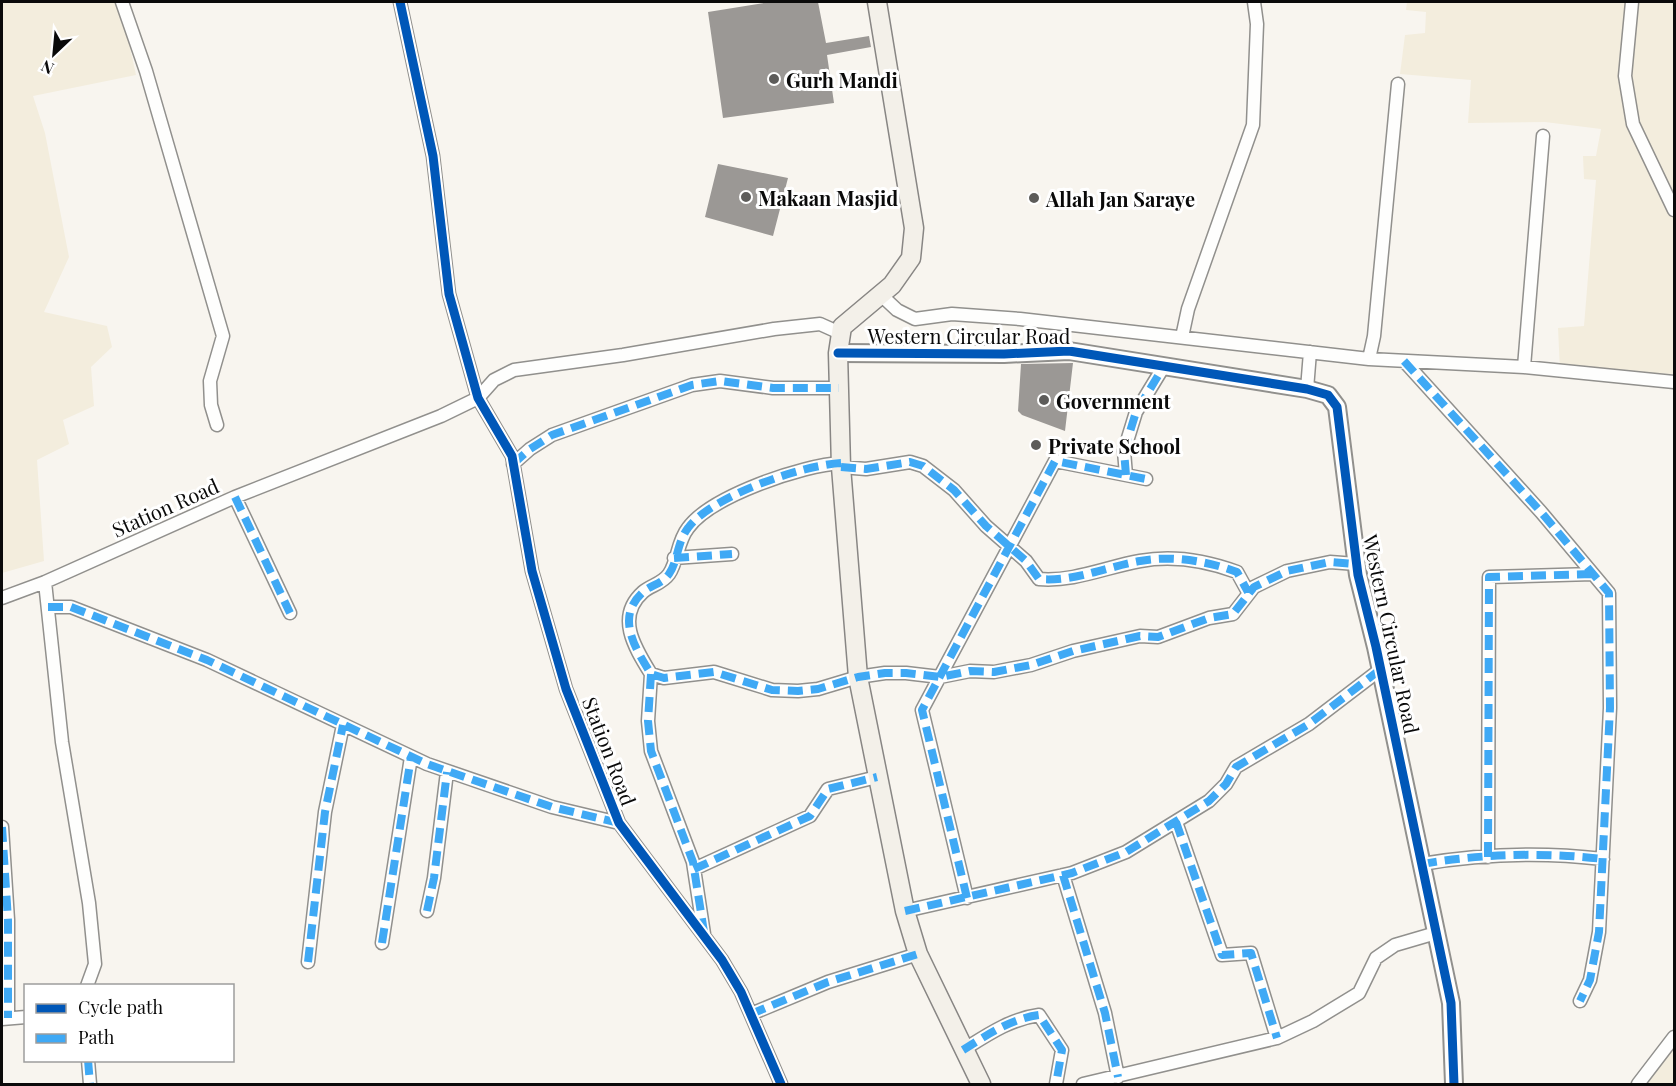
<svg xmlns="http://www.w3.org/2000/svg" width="1676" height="1086" font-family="'Playfair Display',serif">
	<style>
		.farmland { fill: #f3eddd }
		.building { fill: #9b9895 }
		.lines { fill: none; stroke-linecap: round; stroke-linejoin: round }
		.minor-casing { stroke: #91908d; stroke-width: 15 }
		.tertiary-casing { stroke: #91908d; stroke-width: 20 }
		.secondary-casing { stroke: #888684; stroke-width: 21 }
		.minor { stroke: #fefefd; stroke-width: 12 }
		.tertiary { stroke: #fefefd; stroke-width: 16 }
		.secondary { stroke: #f3f0e9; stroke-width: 18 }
		.quiet { stroke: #3fa9f5; stroke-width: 8; stroke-dasharray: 15 8; stroke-linecap: butt }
		.cycleway-casing { stroke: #fff; stroke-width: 13 }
		.cycleway { stroke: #0057b8; stroke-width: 9 }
		.poi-dot { fill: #5d5c5a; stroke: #fff; stroke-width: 2 }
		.labels { text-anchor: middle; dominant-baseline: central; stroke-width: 6; stroke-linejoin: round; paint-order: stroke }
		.poi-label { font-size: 20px; font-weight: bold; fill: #0a0a0a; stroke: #fff; text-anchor: start }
		.street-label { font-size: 20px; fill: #0a0a0a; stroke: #fff }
	</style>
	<rect width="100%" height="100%" fill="#f8f5ef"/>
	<path class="farmland" d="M 2,2 L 120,2 L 136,75 L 33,96 L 45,133 L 69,257 L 44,312 L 107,326 L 112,347 L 91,367 L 94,406 L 63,420 L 69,444 L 37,460 L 44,561 L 2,573 Z
		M 1407,2 L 1674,2 L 1674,374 L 1560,370 L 1558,328 L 1584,326 L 1596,180 L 1584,179 L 1583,156 L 1596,156 L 1601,129 L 1545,122 L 1468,123 L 1471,80 L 1400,74 L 1405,35 L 1425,33 L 1426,12 L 1406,10 Z
		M 1674,1037 L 1674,1084 L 1638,1084 Z"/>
	<path class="building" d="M 770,2 L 818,2 L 826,43 L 869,36 L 871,47 L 827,55 L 834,103 L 723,118 L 708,12 Z
		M 718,164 L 788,178 L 773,236 L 705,217 Z
		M 1073,363 L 1065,431 L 1022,415 L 1018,411 L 1021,364 Z"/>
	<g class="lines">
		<defs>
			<path id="minor" d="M 122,2 L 146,71 L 223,336 L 210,381 L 211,405 L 217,425
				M 400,2 L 433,156 L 449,294 L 478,398 L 512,456 L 532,571 L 566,689 L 619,823 L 722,960 L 741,992 L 781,1084
				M 1632,2 L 1625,76 L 1633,124 L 1674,210
				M 881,295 L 897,310 L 915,319 L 952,314 L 1020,319 L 1369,359 L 1524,367 L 1674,382
				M 1182,337 L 1188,309 L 1253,125 L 1257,24 L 1254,2
				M 1369,359 L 1374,336 L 1398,84
				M 1404,361 L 1541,512 L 1609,593 L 1610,708 L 1599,932 L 1590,980 L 1580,1001
				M 1524,367 L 1543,136
				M 1307,389 L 1310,352
				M 841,463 C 803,465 711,496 688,528 C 677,542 678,561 669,574 C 662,584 651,585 643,592 C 615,617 635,648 651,674 L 664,678 L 714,672 L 772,690 L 798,691 L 818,689 L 858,677 L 885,673 L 906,673 L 940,677 L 970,671 L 994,672 L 1031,665 L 1073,651 L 1140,636 L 1158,637 L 1209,618 L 1233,614 L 1254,587 L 1287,571 L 1330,562 L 1356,564
				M 513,464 L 530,449 L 552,435 L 692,385 L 720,381 L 773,388 L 839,388
				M 841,467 L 866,469 L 910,462 L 923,466 L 954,490 L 986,526 L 1026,561 L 1039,579 C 1074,582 1106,567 1140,561 C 1172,555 1207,561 1237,572 L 1248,592
				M 1126,475 L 1124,451 L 1136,412 L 1164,366
				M 235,497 L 290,613
				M 674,558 L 732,554
				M 45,582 L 62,742 L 89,903 L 95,964 L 87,986
				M 2,598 L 45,582 L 235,497 L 441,416 L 478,398 L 494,380 L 514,370 L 623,355 L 774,329 L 820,324 L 840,333
				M 48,607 L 71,607 L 207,660 L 427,764 L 552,807 L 619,823
				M 651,674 L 648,721 L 651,751 L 693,862 L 704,934
				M 1176,822 L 1222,955 L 1251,953 L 1277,1038
				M 2,827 L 8,920 L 8,1018
				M 1488,857 L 1489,577 L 1593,574
				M 1422,864 C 1480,854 1543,852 1603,859
				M 694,869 L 810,816 L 828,789 L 877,777
				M 1063,875 L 1105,1013 L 1118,1077
				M 967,898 L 922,710 L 1055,461 L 1146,479
				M 427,911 L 434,878 L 447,772
				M 905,911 L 1072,873 L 1126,852 L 1209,801 L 1226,784 L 1236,767 L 1309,724 L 1381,669
				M 382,943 L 411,757
				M 308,962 L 325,812 L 343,725
				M 751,1014 L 828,982 L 918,954
				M 2,1019 L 26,1017
				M 963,1050 C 987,1035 1010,1019 1039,1015 L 1062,1050 L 1056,1084
				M 88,1060 L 90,1084
				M 1083,1084 L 1277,1038 L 1313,1021 L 1359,993 L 1376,958 L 1395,945 L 1436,933
				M 1638,1084 L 1674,1037"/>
			<path id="tertiary" d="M 838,353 L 1004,354 L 1069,351 L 1307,389 L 1328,395 L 1337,407 L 1358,575 L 1376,647 L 1451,1003 L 1454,1084"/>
			<path id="secondary" d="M 877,2 L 914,228 L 911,258 L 892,285 L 842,327 L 838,353 L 841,467 L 858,677 L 905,911 L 918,954 L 981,1084"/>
		</defs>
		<use href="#minor" class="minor-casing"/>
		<use href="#tertiary" class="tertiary-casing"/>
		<use href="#secondary" class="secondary-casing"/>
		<use href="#minor" class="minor"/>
		<use href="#tertiary" class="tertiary"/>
		<use href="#secondary" class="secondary"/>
		<path class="quiet" d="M 1404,361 L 1541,512 L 1609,593 L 1610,708 L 1599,932 L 1590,980 L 1580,1001
			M 841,463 C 803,465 711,496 688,528 C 677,542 678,561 669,574 C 662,584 651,585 643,592 C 615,617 635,648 651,674 L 664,678 L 714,672 L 772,690 L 798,691 L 818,689 L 858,677 L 885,673 L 906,673 L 940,677 L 970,671 L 994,672 L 1031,665 L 1073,651 L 1140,636 L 1158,637 L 1209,618 L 1233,614 L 1254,587 L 1287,571 L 1330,562 L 1356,564
			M 513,464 L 530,449 L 552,435 L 692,385 L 720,381 L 773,388 L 839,388
			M 841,467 L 866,469 L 910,462 L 923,466 L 954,490 L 986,526 L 1026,561 L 1039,579 C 1074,582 1106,567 1140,561 C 1172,555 1207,561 1237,572 L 1248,592
			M 1126,475 L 1124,451 L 1136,412 L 1164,366
			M 235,497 L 290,613
			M 674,558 L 732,554
			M 48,607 L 71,607 L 207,660 L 427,764 L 552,807 L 619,823
			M 651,674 L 648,721 L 651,751 L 693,862 L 704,932
			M 1176,822 L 1222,955 L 1251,953 L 1277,1038
			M 2,827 L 8,920 L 8,1018
			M 1488,857 L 1489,577 L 1593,574
			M 1422,864 C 1480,854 1543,852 1603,859
			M 694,869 L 810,816 L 828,789 L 877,777
			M 1063,875 L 1105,1013 L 1118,1077
			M 967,898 L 922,710 L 1055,461 L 1146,479
			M 427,911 L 434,878 L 447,772
			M 905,911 L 1072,873 L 1126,852 L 1209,801 L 1226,784 L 1236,767 L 1309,724 L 1381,669
			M 382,943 L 411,757
			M 308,962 L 325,812 L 343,725
			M 751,1014 L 828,982 L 918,954
			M 963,1050 C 987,1035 1010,1019 1039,1015 L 1062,1050 L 1056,1084
			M 88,1060 L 90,1084"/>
		<defs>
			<path id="cycleway" d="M 400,2 L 433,156 L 449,294 L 478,398 L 512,456 L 532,571 L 566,689 L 619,823 L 722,960 L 741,992 L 781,1084
				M 838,353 L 1004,354 L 1069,351 L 1307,389 L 1328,395 L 1337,407 L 1358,575 L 1376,647 L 1451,1003 L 1454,1084"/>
		</defs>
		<use href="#cycleway" class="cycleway-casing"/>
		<use href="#cycleway" class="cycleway"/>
	</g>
	<g class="poi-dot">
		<circle cx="774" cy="79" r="6"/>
		<circle cx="746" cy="197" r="6"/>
		<circle cx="1034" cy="198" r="6"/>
		<circle cx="1044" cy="400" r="6"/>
		<circle cx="1036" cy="445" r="6"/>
	</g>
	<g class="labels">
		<g class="poi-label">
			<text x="786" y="79">Gurh Mandi</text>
			<text x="758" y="197">Makaan Masjid</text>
			<text x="1046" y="198">Allah Jan Saraye</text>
			<text x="1056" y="400">Government</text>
			<text x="1048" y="445">Private School</text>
		</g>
		<g class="street-label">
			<text x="969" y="335">Western Circular Road</text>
			<text transform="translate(165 507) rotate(-24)">Station Road</text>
			<text transform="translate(1392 634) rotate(78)">Western Circular Road</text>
			<text transform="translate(610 751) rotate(69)">Station Road</text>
		</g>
	</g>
	<rect width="1676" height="1086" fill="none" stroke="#0a0a0a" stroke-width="6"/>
	<rect x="24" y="984" width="210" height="78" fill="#ffffff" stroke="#9d9d9d" stroke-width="1.5"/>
	<rect x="36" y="1004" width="30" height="9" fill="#0057b8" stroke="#9d9d9d" stroke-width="1.5"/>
	<text x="78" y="1014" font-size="18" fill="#0a0a0a">Cycle path</text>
	<rect x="36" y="1034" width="30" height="9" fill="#3fa9f5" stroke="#9d9d9d" stroke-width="1.5"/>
	<text x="78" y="1044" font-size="18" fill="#0a0a0a">Path</text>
	<g transform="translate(54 54) rotate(206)" stroke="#ffffff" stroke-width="4.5" paint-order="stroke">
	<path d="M0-4.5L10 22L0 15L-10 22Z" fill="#0a0a0a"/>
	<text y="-9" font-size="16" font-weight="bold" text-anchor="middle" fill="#0a0a0a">N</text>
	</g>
</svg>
